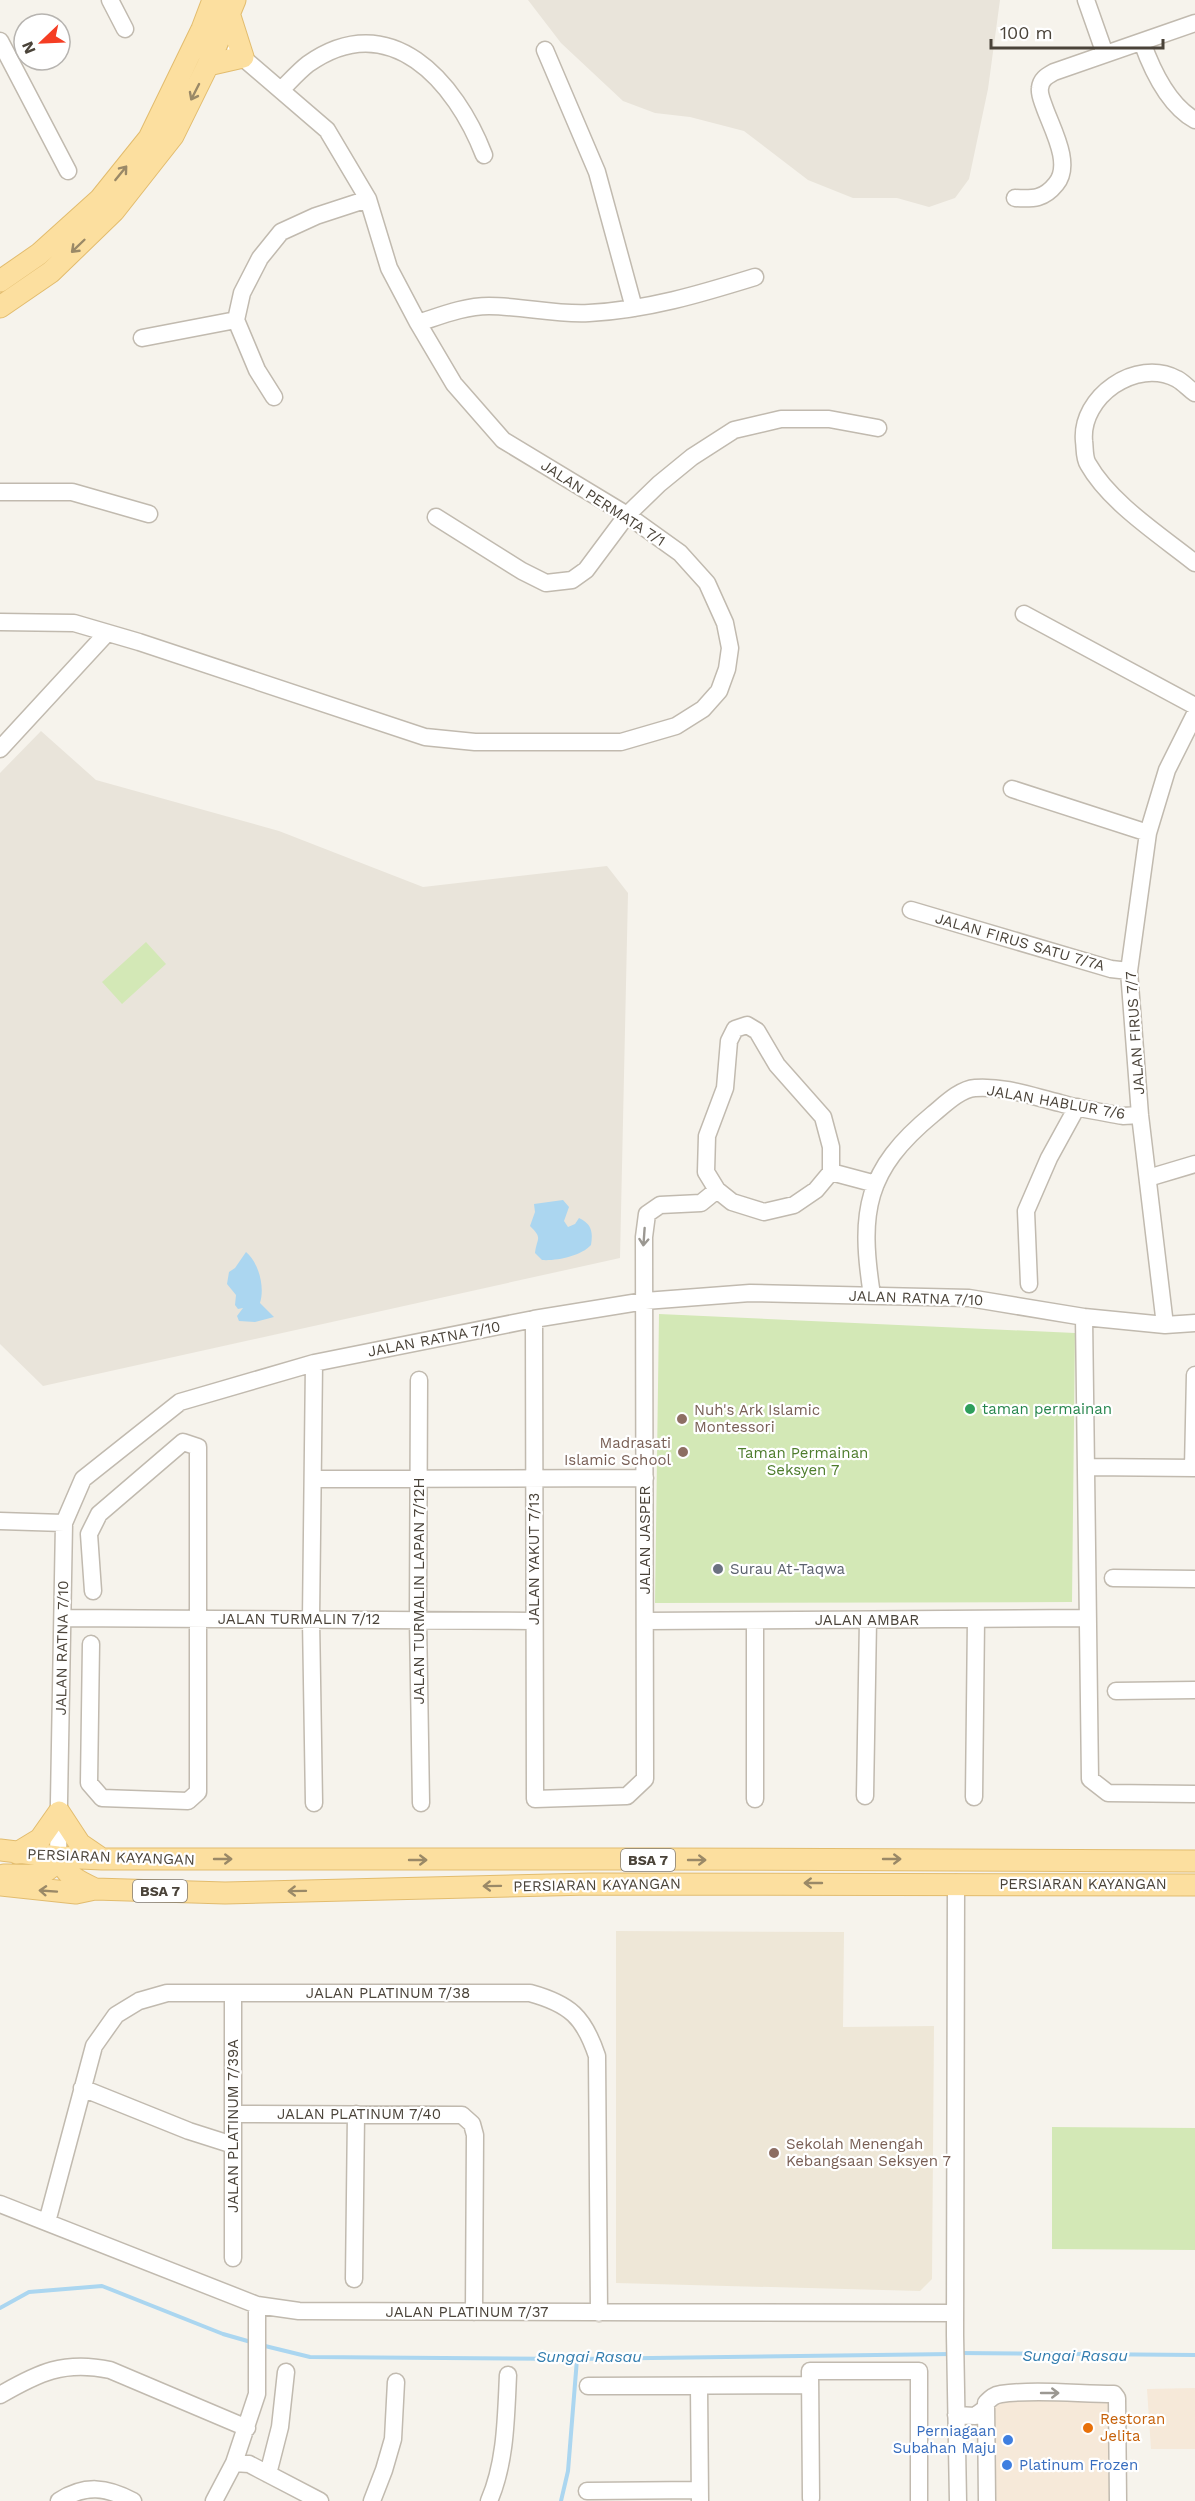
<svg xmlns="http://www.w3.org/2000/svg" width="1195" height="2501" font-family="'Work Sans',sans-serif">
	<style>
		.residential { fill: #e9e4da }
		.commercial { fill: #f6e9d9 }
		.education { fill: #eee7d7 }
		.green { fill: #d3e8b6 }
		.water { fill: #abd6f0 }
		.lines { fill: none; stroke-linecap: round; stroke-linejoin: round }
		.stream { stroke: #abd6f0; stroke-width: 4 }
		.minor-casing { stroke: #c1baaf; stroke-width: 19 }
		.major-casing { stroke: #e2bc6e; stroke-width: 23 }
		.minor { stroke: #fff; stroke-width: 16 }
		.major { stroke: #fcdf9f; stroke-width: 21 }
		.oneway { stroke: #9a8967 }
		.oneway2 { stroke: #9b9892 }
		.leisure-dot { fill: #2e9e5b; stroke: #fff; stroke-width: 2 }
		.education-dot { fill: #8d6e63; stroke: #fff; stroke-width: 2 }
		.worship-dot { fill: #6b7280; stroke: #fff; stroke-width: 2 }
		.food-dot { fill: #e8710a; stroke: #fff; stroke-width: 2 }
		.shop-dot { fill: #3f7fe0; stroke: #fff; stroke-width: 2 }
		.labels { text-anchor: middle; dominant-baseline: central; stroke-width: 4.5; stroke-linejoin: round; paint-order: stroke }
		.shield { fill: #fff; stroke: #807b74; stroke-width: 1.5 }
		.shield-label { font-size: 14px; font-weight: bold; fill: #4a4339 }
		.street-label { font-size: 15px; fill: #4a4339; stroke: #fff }
		.leisure-label { font-size: 15px; fill: #27864d; stroke: #fff; text-anchor: start }
		.education-label { font-size: 15px; fill: #785e54; stroke: #fff; text-anchor: start }
		.park-label { font-size: 15px; fill: #4d7c2c; stroke: #fff }
		.worship-label { font-size: 15px; fill: #5b616d; stroke: #fff; text-anchor: start }
		.food-label { font-size: 15px; fill: #c56008; stroke: #fff; text-anchor: start }
		.shop-label { font-size: 15px; fill: #366cbe; stroke: #fff; text-anchor: end }
		.water-label { font-size: 16px; font-style: italic; fill: #317cae; stroke: #fff }
	</style>
	<rect width="100%" height="100%" fill="#f6f3ec"/>
	<path class="residential" d="M 528,0 L 1000,0 L 988,89 L 969,179 L 955,198 L 929,207 L 897,198 L 853,198 L 808,180 L 744,131 L 690,117 L 655,113 L 623,101 L 561,43 Z
		M 41,731 L 96,780 L 279,831 L 423,887 L 607,866 L 628,893 L 620,1258 L 43,1386 L 0,1344 L 0,773 Z"/>
	<path class="commercial" d="M 1195,2388 L 1195,2449 L 1151,2449 L 1147,2389 Z
		M 1002,2398 L 1112,2399 L 1113,2501 L 991,2501 L 994,2401 Z"/>
	<path class="education" d="M 616,1931 L 844,1932 L 843,2027 L 934,2026 L 932,2279 L 920,2291 L 616,2283 Z"/>
	<path class="green" d="M 146,942 L 166,964 L 122,1004 L 102,982 Z
		M 659,1314 L 1075,1333 L 1072,1602 L 655,1603 Z
		M 1052,2127 L 1195,2128 L 1195,2250 L 1052,2249 Z"/>
	<path class="water" d="M 563,1200 L 569,1207 L 564,1221 L 568,1227 L 575,1224 L 579,1218 C 592,1224 593,1232 591,1245 C 581,1256 557,1261 542,1260 L 535,1253 C 537,1237 543,1239 530,1226 L 535,1212 L 534,1204 Z
		M 246,1252 C 259,1263 265,1287 260,1303 L 274,1317 L 255,1322 L 239,1321 L 237,1316 L 243,1308 L 238,1309 L 235,1305 L 236,1295 L 227,1284 L 229,1272 L 235,1268 Z"/>
	<g class="lines">
		<path class="stream" d="M 0,2308 L 29,2292 L 102,2286 L 223,2334 L 251,2342
			M 261,2345 L 310,2357 L 577,2359 L 952,2354
			M 959,2353 L 1195,2355
			M 561,2501 L 568,2471 L 577,2359"/>
		<defs>
			<path id="minor" d="M 110,0 L 125,29
				M 1086,0 L 1105,54
				M 0,41 L 68,171
				M 1142,42 C 1152,70 1168,105 1195,120
				M 545,50 L 597,172 L 634,308
				M 282,89 C 290,81 299,71 308,64 C 390,6 456,82 484,155
				M 1015,198 C 1034,199 1044,199 1056,184 C 1073,164 1051,127 1044,106 C 1042,100 1039,94 1040,88 C 1041,79 1047,76 1054,72 L 1195,23
				M 418,323 C 440,316 464,306 489,306 C 522,306 556,315 589,313 C 647,310 700,294 755,277
				M 142,338 L 236,320
				M 1195,393 C 1189,389 1183,382 1177,379 C 1136,357 1080,397 1084,441 C 1085,448 1084,458 1088,464 C 1110,503 1160,535 1195,563
				M 274,397 L 257,370 L 236,320 L 242,293 L 260,258 L 281,232 L 316,216 L 368,199
				M 0,492 L 72,492 L 149,514
				M 436,517 L 522,571 L 546,583 L 572,580 L 586,570 L 627,515 L 659,484 L 692,457 L 734,430 L 781,419 L 829,419 L 878,428
				M 1024,614 L 1195,706
				M 0,622 L 74,623 L 139,642 L 425,737 L 475,742 L 621,742 L 676,726 L 703,709 L 719,691 L 727,669 L 730,648 L 725,623 L 707,583 L 680,553 L 627,515 L 503,440 L 454,384 L 418,323 L 389,268 L 368,199 L 327,130 L 235,51
				M 0,749 L 107,633
				M 1012,789 L 1148,833
				M 911,910 L 1111,969 L 1129,971
				M 831,1172 L 816,1190 L 794,1205 L 764,1212 L 732,1202 L 717,1190 L 706,1172 L 707,1136 L 725,1088 L 729,1041 L 735,1029 L 747,1025 L 757,1031 L 777,1065 L 823,1117 L 831,1147 L 831,1172 L 876,1184
				M 1148,1178 L 1195,1164
				M 1029,1284 L 1026,1211 L 1049,1158 L 1077,1107
				M 872,1295 C 859,1212 865,1170 933,1114 C 944,1105 960,1089 975,1088 C 1005,1086 1031,1096 1060,1103 C 1080,1109 1102,1112 1123,1116 L 1140,1115
				M 1084,1317 L 1090,1779 L 1108,1793 L 1195,1794
				M 534,1319 L 535,1799 L 627,1796 L 645,1779 L 644,1237 L 647,1214 L 660,1205 L 701,1203 L 717,1190
				M 1165,1325 L 1140,1115 L 1129,971 L 1148,833 L 1167,770 L 1195,714
				M 314,1363 L 311,1619 L 314,1803
				M 419,1380 L 418,1620 L 421,1803
				M 1087,1467 L 1195,1468
				M 1193,1468 L 1195,1375
				M 313,1479 L 645,1478
				M 0,1521 L 64,1523
				M 1113,1578 L 1195,1579
				M 64,1618 L 534,1621
				M 645,1621 L 1088,1618
				M 91,1644 L 89,1783 L 102,1798 L 188,1801 L 198,1792 L 198,1447 L 183,1442 L 99,1514 L 89,1534 L 93,1591
				M 1116,1691 L 1195,1690
				M 865,1796 L 868,1620
				M 974,1797 L 976,1619
				M 755,1799 L 755,1621
				M 58,1857 L 64,1523 L 83,1479 L 180,1402 L 314,1363 L 534,1319 L 645,1301 L 750,1293 L 969,1298 L 1084,1317 L 1165,1325 L 1195,1323
				M 956,1883 L 955,2335 L 958,2501
				M 82,2088 L 189,2131 L 233,2145
				M 233,2114 L 462,2115 L 472,2124 L 475,2135 L 474,2312
				M 0,2204 L 257,2305 L 299,2311 L 955,2313
				M 47,2222 L 94,2046 L 116,2015 L 139,2001 L 167,1993 L 530,1993 C 570,2004 584,2017 597,2056 L 599,2313
				M 233,2258 L 233,1995
				M 354,2279 L 356,2114
				M 588,2386 L 810,2385
				M 699,2386 L 700,2501
				M 0,2395 C 38,2373 64,2360 110,2370 L 247,2428
				M 956,2415 L 975,2416 L 986,2408
				M 234,2463 L 249,2464 L 320,2501
				M 268,2474 L 280,2427 L 286,2372
				M 587,2491 L 700,2490
				M 811,2498 L 810,2371 L 919,2371 L 919,2501
				M 59,2501 C 85,2484 107,2487 133,2501
				M 214,2501 L 234,2463 L 257,2394 L 257,2305
				M 372,2501 L 384,2470 L 393,2439 L 396,2382
				M 489,2501 C 506,2462 506,2416 508,2375
				M 987,2501 L 986,2403 C 991,2398 994,2395 1001,2394 C 1034,2389 1080,2394 1114,2394 L 1117,2398 L 1118,2501"/>
			<path id="major" d="M 208,65 L 243,57 L 229,13
				M 0,281 L 39,254 L 100,199 L 149,138 L 202,29 L 213,0
				M 0,307 L 51,272 L 114,211 L 173,136 L 208,65 L 235,0
				M 0,1850 L 58,1857 L 102,1859 C 466,1860 831,1857 1195,1861
				M 17,1853 L 40,1839 L 59,1812 L 80,1844 L 102,1859
				M 58,1857 C 66,1876 78,1881 95,1889
				M 4,1875 C 28,1874 45,1882 58,1857
				M 0,1885 L 76,1893 L 95,1889 L 225,1893 L 590,1884 L 1195,1885"/>
		</defs>
		<use href="#minor" class="minor-casing"/>
		<use href="#major" class="major-casing"/>
		<use href="#minor" class="minor"/>
		<use href="#major" class="major"/>
	</g>
	<defs><path id="oneway-shaft" d="M-6 0H5M1.5-3L5.5 0L1.5 3" fill="none" stroke-width="1.6" stroke-linecap="round" stroke-linejoin="round" transform="scale(1.5)"/></defs>
	<g class="oneway">
		<use href="#oneway-shaft" transform="translate(195 92) rotate(117)"/>
		<use href="#oneway-shaft" transform="translate(121 173) rotate(-51)"/>
		<use href="#oneway-shaft" transform="translate(78 246) rotate(136)"/>
		<use href="#oneway-shaft" transform="translate(223 1859)"/>
		<use href="#oneway-shaft" transform="translate(892 1859)"/>
		<use href="#oneway-shaft" transform="translate(418 1860)"/>
		<use href="#oneway-shaft" transform="translate(697 1860)"/>
		<use href="#oneway-shaft" transform="translate(813 1883) rotate(180)"/>
		<use href="#oneway-shaft" transform="translate(492 1886) rotate(179)"/>
		<use href="#oneway-shaft" transform="translate(48 1891) rotate(-176)"/>
		<use href="#oneway-shaft" transform="translate(297 1891) rotate(179)"/>
	</g>
	<g class="oneway2">
		<use href="#oneway-shaft" transform="translate(644 1237) rotate(94)"/>
		<use href="#oneway-shaft" transform="translate(1050 2393)"/>
	</g>
	<circle class="leisure-dot" cx="970" cy="1409" r="6"/>
	<g class="education-dot">
		<circle cx="682" cy="1419" r="6"/>
		<circle cx="683" cy="1452" r="6"/>
		<circle cx="774" cy="2153" r="6"/>
	</g>
	<circle class="worship-dot" cx="718" cy="1569" r="6"/>
	<circle class="food-dot" cx="1088" cy="2428" r="6"/>
	<g class="shop-dot">
		<circle cx="1008" cy="2440" r="6"/>
		<circle cx="1007" cy="2465" r="6"/>
	</g>
	<g class="labels">
		<g class="shield">
			<rect x="621" y="1849" width="54" height="22" rx="4.5"/>
			<rect x="133" y="1880" width="54" height="22" rx="4.5"/>
		</g>
		<g class="shield-label">
			<text x="648" y="1860">BSA 7</text>
			<text x="160" y="1891">BSA 7</text>
		</g>
		<g class="street-label">
			<text transform="translate(603 503) rotate(33)">JALAN PERMATA 7/1</text>
			<text transform="translate(1020 942) rotate(16)">JALAN FIRUS SATU 7/7A</text>
			<text transform="translate(1135 1033) rotate(-94)">JALAN FIRUS 7/7</text>
			<text transform="translate(1056 1102) rotate(10)">JALAN HABLUR 7/6</text>
			<text transform="translate(916 1298) rotate(2)">JALAN RATNA 7/10</text>
			<text transform="translate(434 1339) rotate(-11)">JALAN RATNA 7/10</text>
			<text transform="translate(645 1540) rotate(-90)">JALAN JASPER</text>
			<text transform="translate(534 1559) rotate(-90)">JALAN YAKUT 7/13</text>
			<text transform="translate(419 1591) rotate(-90)">JALAN TURMALIN LAPAN 7/12H</text>
			<text x="299" y="1619">JALAN TURMALIN 7/12</text>
			<text x="867" y="1620">JALAN AMBAR</text>
			<text transform="translate(62 1648) rotate(-89)">JALAN RATNA 7/10</text>
			<text transform="translate(111 1857) rotate(2)">PERSIARAN KAYANGAN</text>
			<text x="1083" y="1884">PERSIARAN KAYANGAN</text>
			<text transform="translate(597 1885) rotate(-1)">PERSIARAN KAYANGAN</text>
			<text x="388" y="1993">JALAN PLATINUM 7/38</text>
			<text x="359" y="2114">JALAN PLATINUM 7/40</text>
			<text transform="translate(233 2126) rotate(-90)">JALAN PLATINUM 7/39A</text>
			<text x="467" y="2312">JALAN PLATINUM 7/37</text>
		</g>
		<g class="leisure-label">
			<text x="982" y="1409">taman permainan</text>
		</g>
		<g class="education-label">
			<text x="694" y="1410">Nuh's Ark Islamic<tspan x="694" dy="17">Montessori</tspan></text>
			<text x="671" y="1443" text-anchor="end">Madrasati<tspan x="671" dy="17">Islamic School</tspan></text>
			<text x="786" y="2144">Sekolah Menengah<tspan x="786" dy="17">Kebangsaan Seksyen 7</tspan></text>
		</g>
		<g class="park-label">
			<text x="803" y="1453">Taman Permainan<tspan x="803" dy="17">Seksyen 7</tspan></text>
		</g>
		<g class="worship-label">
			<text x="730" y="1569">Surau At-Taqwa</text>
		</g>
		<g class="food-label">
			<text x="1100" y="2419">Restoran<tspan x="1100" dy="17">Jelita</tspan></text>
		</g>
		<g class="shop-label">
			<text x="996" y="2431">Perniagaan<tspan x="996" dy="17">Subahan Maju</tspan></text>
			<text x="1019" y="2465" text-anchor="start">Platinum Frozen</text>
		</g>
		<g class="water-label">
			<text x="1075" y="2355">Sungai Rasau</text>
			<text x="589" y="2356">Sungai Rasau</text>
		</g>
	</g>
	<g transform="translate(42 42) rotate(247)"><circle r="28" fill="#ffffff" stroke="#b7b4b0" stroke-width="1.5"/>
	<path d="M0-4.5L10 22L0 15L-10 22Z" fill="#f53d23"/>
	<text y="-9" font-size="16" font-weight="bold" text-anchor="middle" fill="#4a4339">N</text>
	</g>
	<path d="M991 39v9h172v-9" fill="none" stroke="#4a4339" stroke-width="3"/>
	<text x="1000" y="39" font-size="18" fill="#4a4339" stroke="#ffffff" stroke-width="4.5" paint-order="stroke">100 m</text>
</svg>
